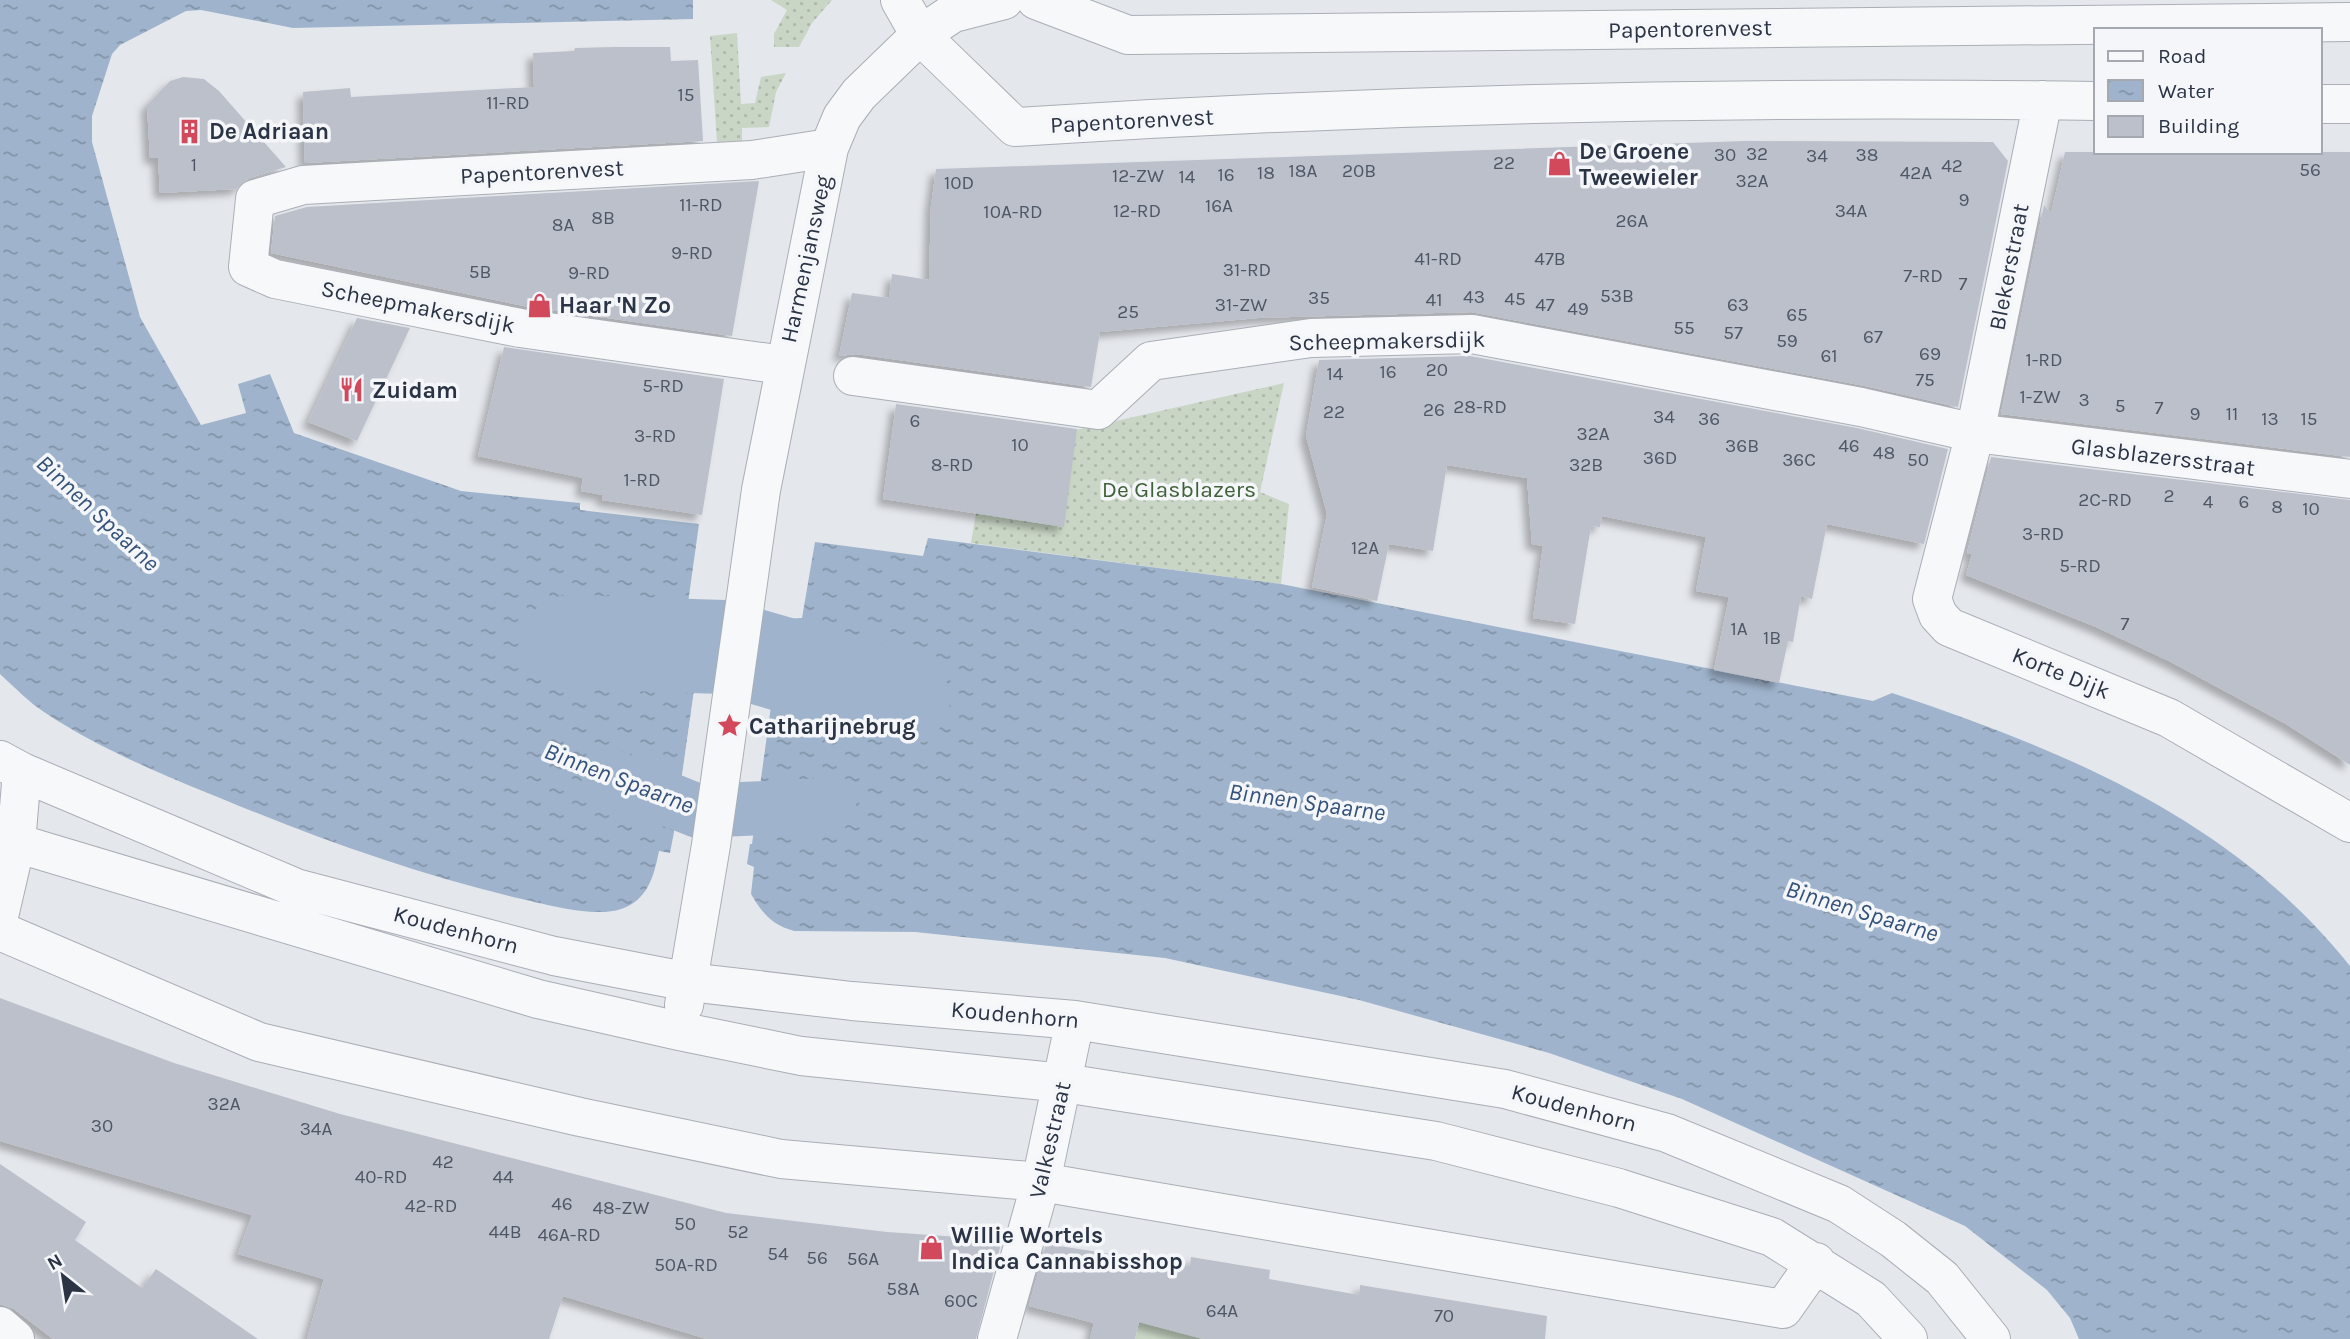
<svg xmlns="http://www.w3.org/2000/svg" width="2350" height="1339" font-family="Karla,sans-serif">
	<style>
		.grass { fill: url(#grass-dots) }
		.garden { fill: #c9d6c5 }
		.water { fill: url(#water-ripples) }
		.pier { fill: #e4e7ec }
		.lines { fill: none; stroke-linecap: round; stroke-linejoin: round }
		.canal { stroke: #9fb4cc; stroke-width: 54 }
		.river { stroke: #9fb4cc; stroke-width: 94 }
		.building { fill: #bbc0ca; filter: url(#shadow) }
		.minor-casing { stroke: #a9aeb7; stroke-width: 40 }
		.minor { stroke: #f7f8fa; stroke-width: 38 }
		.labels { text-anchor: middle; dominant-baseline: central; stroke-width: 7; stroke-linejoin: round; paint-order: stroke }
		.number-label { font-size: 19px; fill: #4f5766 }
		.street-label { font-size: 23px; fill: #2b3445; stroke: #f4f6f9 }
		.poi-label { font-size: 23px; font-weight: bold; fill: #2b3445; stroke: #f4f6f9; text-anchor: start }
		.park-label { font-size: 23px; fill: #3f6138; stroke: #f4f6f9 }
		.water-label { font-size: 24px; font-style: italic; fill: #34527a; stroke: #f4f6f9 }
	</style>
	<defs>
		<pattern id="grass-dots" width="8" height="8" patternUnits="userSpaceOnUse" patternTransform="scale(1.75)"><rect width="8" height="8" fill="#c9d6c5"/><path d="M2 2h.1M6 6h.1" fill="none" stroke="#adb8ab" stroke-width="1.8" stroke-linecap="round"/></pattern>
		<pattern id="water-ripples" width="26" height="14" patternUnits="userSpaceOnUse" patternTransform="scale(1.75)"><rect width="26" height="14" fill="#9fb4cc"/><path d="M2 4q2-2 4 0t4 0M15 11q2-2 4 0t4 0" fill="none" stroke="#8293a7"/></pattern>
		<filter id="shadow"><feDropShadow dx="-6" dy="6" stdDeviation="3.5" flood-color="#0004"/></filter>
	</defs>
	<rect width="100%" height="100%" fill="#e4e7ec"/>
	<path class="grass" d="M 771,0 L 832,0 L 812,23 L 799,47 L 774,47 L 774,34 L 787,10 Z
		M 737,33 L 741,104 L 755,103 L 761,77 L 786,73 L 776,92 L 769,127 L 742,128 L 742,141 L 717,142 L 710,36 Z
		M 1284,383 L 1260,492 L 1289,504 L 1281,584 L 971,543 L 992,418 L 1076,430 Z"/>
	<path class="garden" d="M 1140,1319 L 1203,1339 L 1135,1339 Z"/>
	<path class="water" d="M 0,0 L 693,0 L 693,19 L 293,28 L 201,10 L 186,11 L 120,45 L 112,54 L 92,116 L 92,142 L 140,317 L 201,425 L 246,413 L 238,384 L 270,374 L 294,433 L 461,491 L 580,503 L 580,510 L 699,524 L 688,603 L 706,607 L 674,832 L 670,853 L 659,851 C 654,876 648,900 621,909 C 596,918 548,905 522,899 C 418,875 319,839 220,798 C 163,775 96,747 44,712 C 29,702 14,687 0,674 Z
		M 928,538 L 1281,584 L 1873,701 L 1892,693 C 2064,750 2234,820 2350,966 L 2350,1339 L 2079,1339 L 2070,1318 L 2047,1290 L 1965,1226 L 1682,1099 L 1549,1053 L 1359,1000 L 1165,958 L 915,932 L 794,931 C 772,925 762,913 751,894 L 754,867 L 747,864 L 783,619 L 802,618 L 815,542 L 923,556 Z"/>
	<path class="pier" d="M 706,607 L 709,607 L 677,834 L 674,832 Z
		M 780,618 L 783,619 L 752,844 L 748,844 Z"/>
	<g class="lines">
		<path class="canal" d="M 608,775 L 698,811 L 829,805"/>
		<path class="river" d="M 569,642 L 723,647 L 903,699"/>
	</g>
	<path class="building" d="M 615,47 L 670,47 L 671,61 L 698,60 L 703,141 L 305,163 L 303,92 L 350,88 L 351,97 L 534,87 L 533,53 L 574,51 L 575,48 Z
		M 183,77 L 204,79 L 219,91 L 286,167 L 249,178 L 236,189 L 160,193 L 158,158 L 150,158 L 147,105 L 170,81 Z
		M 1745,141 L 1993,142 L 2008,161 L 1958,407 L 1865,386 L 1471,312 L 1258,318 L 1100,332 L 1091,387 L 856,354 L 839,356 L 852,293 L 889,298 L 892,274 L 929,280 L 931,206 L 936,169 Z
		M 2065,152 L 2350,152 L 2350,457 L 2001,414 L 2044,205 L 2051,214 Z
		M 759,181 L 732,336 L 524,306 L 271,253 L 275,216 L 307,207 Z
		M 357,318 L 410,328 L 357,441 L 308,422 Z
		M 504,347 L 724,379 L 702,515 L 602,500 L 603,495 L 581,491 L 583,478 L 478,456 Z
		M 1470,356 L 1857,428 L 1948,449 L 1924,544 L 1827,524 L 1812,599 L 1801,596 L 1793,642 L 1788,641 L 1779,683 L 1714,670 L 1729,597 L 1696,591 L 1706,537 L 1602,516 L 1600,527 L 1591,526 L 1575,624 L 1533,618 L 1543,546 L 1532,544 L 1527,478 L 1447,465 L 1433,551 L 1389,544 L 1377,601 L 1312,587 L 1327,514 L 1306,436 L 1319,360 Z
		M 896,404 L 1077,429 L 1064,527 L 883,499 Z
		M 1991,457 L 2350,500 L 2350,765 L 2286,724 L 2169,661 L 2096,627 L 1966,575 L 1972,554 L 1967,553 Z
		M 0,998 L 174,1063 L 340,1114 L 726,1213 L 887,1232 L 1002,1240 L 976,1339 L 707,1339 L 563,1296 L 549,1339 L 307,1339 L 324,1279 L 238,1254 L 252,1215 L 0,1141 Z
		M 0,1164 L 86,1222 L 75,1240 L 142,1288 L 156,1269 L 258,1339 L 53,1339 L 14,1309 L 0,1304 Z
		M 1046,1244 L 1190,1266 L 1191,1257 L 1270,1270 L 1269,1279 L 1359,1295 L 1360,1285 L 1547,1316 L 1545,1339 L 1203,1339 L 1139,1322 L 1135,1339 L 1090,1339 L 1094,1323 L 1029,1306 Z"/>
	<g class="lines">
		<defs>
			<path id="minor" d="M 900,0 L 920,35 L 1015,127 C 1374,104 1736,96 2096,101
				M 1036,0 L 1128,35 L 2350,22
				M 2043,100 L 1975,433 L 1932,599 L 1938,615 L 1949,627 L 2169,718 L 2350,823
				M 2320,104 L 2350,104
				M 783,365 L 520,328 L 275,279 L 248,267 L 255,199 L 303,185 L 752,160 L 829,148
				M 853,376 L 1098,410 L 1151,361 L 1311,338 L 1472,334 L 1861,407 L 1975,433 L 2350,479
				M 0,760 L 22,772 L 296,888 L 554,956 L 689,982 L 852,1001 L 1075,1020 L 1505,1089 L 1667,1133 L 1839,1204 L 1893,1239 L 1942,1278 L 1991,1339
				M 0,835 L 16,843 L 538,999 L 679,1031 L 801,1056 L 1064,1083 L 1436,1141 L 1619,1188 L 1772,1237 L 1871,1299 L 1908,1339
				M 0,912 L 16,843 L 22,772
				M 0,931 L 259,1042 L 580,1117 L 781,1159 L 1041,1182 L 1783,1309 L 1816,1262
				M 684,1005 L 711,845 L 761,490 L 829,148 L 842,117 L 859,94 L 920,35 L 953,13 L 1004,0
				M 0,1326 L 15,1339
				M 997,1339 L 1041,1182 L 1075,1020"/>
		</defs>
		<use href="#minor" class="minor-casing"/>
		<use href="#minor" class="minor"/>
	</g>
	<defs>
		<symbol id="building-bare" viewBox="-9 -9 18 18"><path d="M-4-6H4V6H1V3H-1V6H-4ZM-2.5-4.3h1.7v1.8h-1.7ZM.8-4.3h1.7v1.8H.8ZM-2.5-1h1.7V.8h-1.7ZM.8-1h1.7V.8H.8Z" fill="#d1495b" stroke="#f4f6f9" stroke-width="2.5" paint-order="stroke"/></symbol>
		<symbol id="shop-bare" viewBox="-9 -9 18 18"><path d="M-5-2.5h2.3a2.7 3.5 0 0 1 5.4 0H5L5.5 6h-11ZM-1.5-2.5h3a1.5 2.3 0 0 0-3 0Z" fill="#d1495b" stroke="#f4f6f9" stroke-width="2.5" paint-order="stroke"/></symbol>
		<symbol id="restaurant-bare" viewBox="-9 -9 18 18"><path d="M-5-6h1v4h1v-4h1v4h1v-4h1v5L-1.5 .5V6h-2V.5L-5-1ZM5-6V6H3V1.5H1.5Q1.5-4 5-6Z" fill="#d1495b" stroke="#f4f6f9" stroke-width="2.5" paint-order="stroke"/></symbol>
		<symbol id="sight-bare" viewBox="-9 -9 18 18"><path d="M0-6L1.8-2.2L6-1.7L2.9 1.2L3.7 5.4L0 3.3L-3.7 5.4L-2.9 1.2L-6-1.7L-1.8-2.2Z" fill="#d1495b" stroke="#f4f6f9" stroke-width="2.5" paint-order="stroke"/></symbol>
	</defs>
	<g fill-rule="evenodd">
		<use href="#building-bare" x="172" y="114" width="35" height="35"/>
		<use href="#shop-bare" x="1542" y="146" width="35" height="35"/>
		<use href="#shop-bare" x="522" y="288" width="35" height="35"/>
		<use href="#restaurant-bare" x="334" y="372" width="35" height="35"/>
		<use href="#sight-bare" x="712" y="708" width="35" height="35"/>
		<use href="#shop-bare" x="914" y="1230" width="35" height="35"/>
	</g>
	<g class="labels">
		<g class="number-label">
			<text x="686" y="95">15</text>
			<text x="508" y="103">11-RD</text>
			<text x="1757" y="154">32</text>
			<text x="1725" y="155">30</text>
			<text x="1867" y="155">38</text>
			<text x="1817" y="156">34</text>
			<text x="1504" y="163">22</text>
			<text x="194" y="165">1</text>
			<text x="1952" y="166">42</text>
			<text x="2310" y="170">56</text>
			<text x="1303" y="171">18A</text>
			<text x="1359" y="171">20B</text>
			<text x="1266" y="173">18</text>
			<text x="1916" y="173">42A</text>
			<text x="1226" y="175">16</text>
			<text x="1138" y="176">12-ZW</text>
			<text x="1187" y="177">14</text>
			<text x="1752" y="181">32A</text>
			<text x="959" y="183">10D</text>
			<text x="1964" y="200">9</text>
			<text x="701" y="205">11-RD</text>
			<text x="1219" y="206">16A</text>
			<text x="1137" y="211">12-RD</text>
			<text x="1851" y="211">34A</text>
			<text x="1013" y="212">10A-RD</text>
			<text x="603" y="218">8B</text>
			<text x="1632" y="221">26A</text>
			<text x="563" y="225">8A</text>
			<text x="692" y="253">9-RD</text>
			<text x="1438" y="259">41-RD</text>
			<text x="1550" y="259">47B</text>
			<text x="1247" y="270">31-RD</text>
			<text x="480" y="272">5B</text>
			<text x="589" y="273">9-RD</text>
			<text x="1923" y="276">7-RD</text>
			<text x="1963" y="284">7</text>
			<text x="1617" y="296">53B</text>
			<text x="1474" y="297">43</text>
			<text x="1319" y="298">35</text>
			<text x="1515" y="299">45</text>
			<text x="1434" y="300">41</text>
			<text x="1241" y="305">31-ZW</text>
			<text x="1545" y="305">47</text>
			<text x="1738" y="305">63</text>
			<text x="1578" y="309">49</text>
			<text x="1128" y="312">25</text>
			<text x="1797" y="315">65</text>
			<text x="1684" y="328">55</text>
			<text x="1733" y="333">57</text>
			<text x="1873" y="337">67</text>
			<text x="1787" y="341">59</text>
			<text x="1930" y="354">69</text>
			<text x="1829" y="356">61</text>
			<text x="2044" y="360">1-RD</text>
			<text x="1437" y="370">20</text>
			<text x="1388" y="372">16</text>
			<text x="1335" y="374">14</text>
			<text x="1925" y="380">75</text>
			<text x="663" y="386">5-RD</text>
			<text x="2040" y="397">1-ZW</text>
			<text x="2084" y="400">3</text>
			<text x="2120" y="406">5</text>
			<text x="1480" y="407">28-RD</text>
			<text x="2159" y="408">7</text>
			<text x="1434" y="410">26</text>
			<text x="1334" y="412">22</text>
			<text x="2195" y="414">9</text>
			<text x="2232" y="414">11</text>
			<text x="1664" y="417">34</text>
			<text x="1709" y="419">36</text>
			<text x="2270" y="419">13</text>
			<text x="2309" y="419">15</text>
			<text x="915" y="421">6</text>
			<text x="1593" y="434">32A</text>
			<text x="655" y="436">3-RD</text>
			<text x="1020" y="445">10</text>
			<text x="1742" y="446">36B</text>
			<text x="1849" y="446">46</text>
			<text x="1884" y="453">48</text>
			<text x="1660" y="458">36D</text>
			<text x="1799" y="460">36C</text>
			<text x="1918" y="460">50</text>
			<text x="952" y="465">8-RD</text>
			<text x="1586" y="465">32B</text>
			<text x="642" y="480">1-RD</text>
			<text x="2169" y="496">2</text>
			<text x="2105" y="500">2C-RD</text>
			<text x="2208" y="502">4</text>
			<text x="2244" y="502">6</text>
			<text x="2277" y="507">8</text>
			<text x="2311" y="509">10</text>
			<text x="2043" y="534">3-RD</text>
			<text x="1365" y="548">12A</text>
			<text x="2080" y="566">5-RD</text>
			<text x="2125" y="624">7</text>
			<text x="1739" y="629">1A</text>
			<text x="1772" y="638">1B</text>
			<text x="224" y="1104">32A</text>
			<text x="102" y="1126">30</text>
			<text x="316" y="1129">34A</text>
			<text x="443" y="1162">42</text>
			<text x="381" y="1177">40-RD</text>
			<text x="503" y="1177">44</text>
			<text x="562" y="1204">46</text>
			<text x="431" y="1206">42-RD</text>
			<text x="621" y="1208">48-ZW</text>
			<text x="685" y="1224">50</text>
			<text x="505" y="1232">44B</text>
			<text x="738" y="1232">52</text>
			<text x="569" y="1235">46A-RD</text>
			<text x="778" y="1254">54</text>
			<text x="817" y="1258">56</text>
			<text x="863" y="1259">56A</text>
			<text x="686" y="1265">50A-RD</text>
			<text x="903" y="1289">58A</text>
			<text x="961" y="1301">60C</text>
			<text x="1222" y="1311">64A</text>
			<text x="1444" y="1316">70</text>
		</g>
		<g class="street-label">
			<text transform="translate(1690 29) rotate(-1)">Papentorenvest</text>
			<text transform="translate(1132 121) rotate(-3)">Papentorenvest</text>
			<text transform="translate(542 172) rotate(-3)">Papentorenvest</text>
			<text transform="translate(806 259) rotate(-78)">Harmenjansweg</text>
			<text transform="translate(2009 267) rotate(-79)">Blekerstraat</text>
			<text transform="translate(418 307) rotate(11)">Scheepmakersdijk</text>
			<text transform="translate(1387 341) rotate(-1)">Scheepmakersdijk</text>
			<text transform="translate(2163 457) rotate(7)">Glasblazersstraat</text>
			<text transform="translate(2061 673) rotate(22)">Korte Dijk</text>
			<text transform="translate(456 930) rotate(15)">Koudenhorn</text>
			<text transform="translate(1015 1015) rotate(5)">Koudenhorn</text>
			<text transform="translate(1574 1108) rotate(15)">Koudenhorn</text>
			<text transform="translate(1050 1140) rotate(-77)">Valkestraat</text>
		</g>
		<g class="poi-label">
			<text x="209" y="131">De Adriaan</text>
			<text x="1579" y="151">De Groene<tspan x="1579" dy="26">Tweewieler</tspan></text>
			<text x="559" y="305">Haar 'N Zo</text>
			<text x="372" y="390">Zuidam</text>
			<text x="749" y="726">Catharijnebrug</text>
			<text x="951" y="1235">Willie Wortels<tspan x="951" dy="26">Indica Cannabisshop</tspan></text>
		</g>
		<g class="park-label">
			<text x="1179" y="489">De Glasblazers</text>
		</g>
		<g class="water-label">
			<text transform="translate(98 513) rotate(43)">Binnen Spaarne</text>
			<text transform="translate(619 778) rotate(21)">Binnen Spaarne</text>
			<text transform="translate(1307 802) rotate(8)">Binnen Spaarne</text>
			<text transform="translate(1862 911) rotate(17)">Binnen Spaarne</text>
		</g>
	</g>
	<rect x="2094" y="28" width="228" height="126" fill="#f4f6f9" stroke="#a4a8b1" stroke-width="2"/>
	<rect x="2108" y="51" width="35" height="10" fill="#f7f8fa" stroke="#a4a8b1" stroke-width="2"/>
	<text x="2158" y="63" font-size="21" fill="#2b3445">Road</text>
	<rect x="2108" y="80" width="35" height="21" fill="url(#water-ripples)" stroke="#a4a8b1" stroke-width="2"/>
	<text x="2158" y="98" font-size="21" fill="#2b3445">Water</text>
	<rect x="2108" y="116" width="35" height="21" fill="#bbc0ca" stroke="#a4a8b1" stroke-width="2"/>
	<text x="2158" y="133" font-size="21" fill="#2b3445">Building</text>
	<g transform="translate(63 1276) rotate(330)" stroke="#f4f6f9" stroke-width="5" paint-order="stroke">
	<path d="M0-5L12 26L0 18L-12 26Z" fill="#2b3445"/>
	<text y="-10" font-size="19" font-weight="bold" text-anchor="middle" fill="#2b3445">N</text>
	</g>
</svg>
